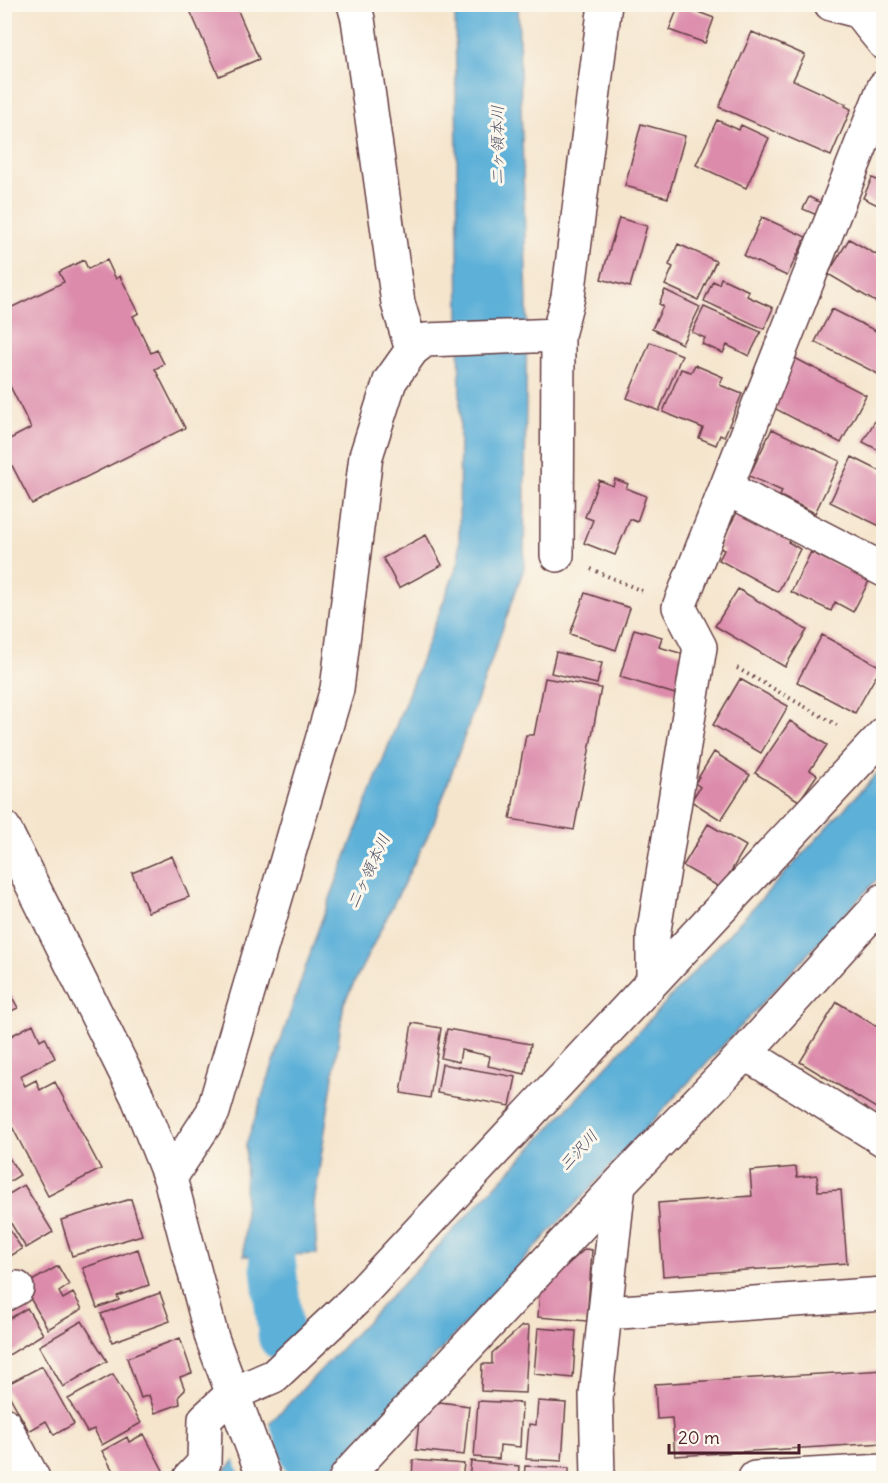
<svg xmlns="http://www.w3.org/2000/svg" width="888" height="1483" font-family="Delius,'Klee One',sans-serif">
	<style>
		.water { fill: #5db0d8; stroke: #546882; stroke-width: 1.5 }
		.pier { fill: #f5e5cd }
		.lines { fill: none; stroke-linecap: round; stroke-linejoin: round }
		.canal { stroke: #5db0d8; stroke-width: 46 }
		.building { fill: #dc8bab }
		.minor-casing { stroke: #643d43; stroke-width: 36 }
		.path { stroke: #643d43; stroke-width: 4; stroke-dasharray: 1.5 4.5; stroke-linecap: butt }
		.minor { stroke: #fff; stroke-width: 33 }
		.labels { text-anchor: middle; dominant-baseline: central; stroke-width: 6; stroke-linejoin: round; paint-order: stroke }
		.water-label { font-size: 16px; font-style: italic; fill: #515268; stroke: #fbf7ec }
	</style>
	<rect width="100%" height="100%" fill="#fbf7ec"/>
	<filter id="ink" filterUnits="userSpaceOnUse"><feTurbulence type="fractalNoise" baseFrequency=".0167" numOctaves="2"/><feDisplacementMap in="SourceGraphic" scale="12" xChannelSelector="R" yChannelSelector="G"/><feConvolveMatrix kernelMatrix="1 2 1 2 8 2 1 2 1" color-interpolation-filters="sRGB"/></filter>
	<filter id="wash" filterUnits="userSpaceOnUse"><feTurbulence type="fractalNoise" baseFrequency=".008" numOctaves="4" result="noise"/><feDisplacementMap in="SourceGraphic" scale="24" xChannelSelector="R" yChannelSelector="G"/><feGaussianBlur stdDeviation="1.35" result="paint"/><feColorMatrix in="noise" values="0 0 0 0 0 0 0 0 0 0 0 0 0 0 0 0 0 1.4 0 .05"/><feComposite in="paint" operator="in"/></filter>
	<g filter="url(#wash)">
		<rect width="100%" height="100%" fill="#f5e5cd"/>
		<path class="water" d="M 455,5 L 518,5 L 527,304 L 524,568 L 433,825 L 344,1003 L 314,1204 L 317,1254 L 244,1256 L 246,1145 L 318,930 L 459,561 L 460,399 Z
			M 883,767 L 883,873 L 555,1226 L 323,1478 L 218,1478 L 521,1159 Z"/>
		<path class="pier" d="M 268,1421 L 288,1478 L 241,1478 L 234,1457 Z"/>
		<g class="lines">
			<path class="canal" d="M 274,1192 L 272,1254 L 281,1337"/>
		</g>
		<g id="blocks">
			<path class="building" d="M 197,4 L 235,4 L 259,59 L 219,76 L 189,8 Z
				M 679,5 L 714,18 L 705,43 L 669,30 Z
				M 752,32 L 805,55 L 793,80 L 846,104 L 845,106 L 851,109 L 831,156 L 719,107 Z
				M 717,120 L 739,130 L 741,125 L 769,138 L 746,188 L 696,165 Z
				M 641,124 L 685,136 L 668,198 L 625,186 Z
				M 884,132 L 884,150 L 876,146 Z
				M 883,174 L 884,174 L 884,208 L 863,198 L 872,178 L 880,181 Z
				M 809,197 L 825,205 L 819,216 L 803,209 Z
				M 762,217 L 806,237 L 787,276 L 744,256 Z
				M 619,218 L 647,226 L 630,287 L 601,279 Z
				M 849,239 L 884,259 L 884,307 L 828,274 Z
				M 678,244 L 716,261 L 698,300 L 665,285 L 673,267 L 669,265 Z
				M 84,260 L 88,269 L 107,260 L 116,279 L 120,276 L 139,313 L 133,316 L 151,353 L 157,350 L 164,364 L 155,369 L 185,428 L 32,504 L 4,450 L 4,442 L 31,428 L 4,374 L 4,311 L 64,282 L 59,272 Z
				M 721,278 L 749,291 L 747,296 L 773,308 L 764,329 L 704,301 L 713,281 L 719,284 Z
				M 665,290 L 700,307 L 682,344 L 652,329 L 663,306 L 659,304 Z
				M 704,307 L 761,332 L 749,356 L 727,345 L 723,353 L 702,344 L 705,338 L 692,332 Z
				M 832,309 L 884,335 L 884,363 L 878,374 L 815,342 Z
				M 650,342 L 682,355 L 659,411 L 627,398 Z
				M 791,356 L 866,395 L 841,443 L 770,406 Z
				M 695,365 L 723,377 L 720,385 L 742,394 L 724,437 L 720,435 L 716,445 L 699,438 L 703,428 L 663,412 L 681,369 L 691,372 Z
				M 876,419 L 884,424 L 884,453 L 863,442 Z
				M 772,429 L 840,461 L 815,513 L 780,496 L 782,491 L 749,476 Z
				M 852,457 L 884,473 L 884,528 L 830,502 Z
				M 615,479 L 628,484 L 626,488 L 646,496 L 637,522 L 630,519 L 615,555 L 584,543 L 593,520 L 585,517 L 599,480 L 613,486 Z
				M 739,509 L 791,536 L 788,542 L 800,549 L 778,592 L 719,560 L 724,550 L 718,547 Z
				M 426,535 L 442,565 L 399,588 L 383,558 Z
				M 811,552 L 869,581 L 853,612 L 835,602 L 831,611 L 791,592 Z
				M 738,589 L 807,630 L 785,667 L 715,626 Z
				M 585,593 L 630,608 L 616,650 L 570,634 Z
				M 634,629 L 662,637 L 659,647 L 687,655 L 675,694 L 620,677 Z
				M 822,635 L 881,667 L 855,713 L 797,682 Z
				M 556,652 L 602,663 L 597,684 L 551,673 Z
				M 545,678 L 601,688 L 574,830 L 510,819 L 526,735 L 534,735 Z
				M 740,679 L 788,706 L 761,753 L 713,725 Z
				M 790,721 L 827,745 L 810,770 L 817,775 L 799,801 L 755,773 Z
				M 714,752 L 750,775 L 721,820 L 691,801 L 700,787 L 695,783 Z
				M 708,824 L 746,846 L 721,888 L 683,866 Z
				M 172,856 L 189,897 L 148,912 L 132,873 Z
				M 4,982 L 18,1008 L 4,1014 Z
				M 837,1002 L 884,1031 L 884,1113 L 800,1062 Z
				M 412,1023 L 441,1028 L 430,1098 L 401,1093 Z
				M 33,1024 L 40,1040 L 45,1037 L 55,1058 L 20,1076 L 25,1086 L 36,1080 L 40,1090 L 55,1082 L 101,1169 L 48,1196 L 5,1113 L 5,1039 Z
				M 447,1029 L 531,1044 L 525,1074 L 488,1066 L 490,1056 L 461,1050 L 459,1062 L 441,1058 Z
				M 442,1064 L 516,1077 L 510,1106 L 437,1093 Z
				M 4,1150 L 20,1175 L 4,1185 Z
				M 796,1167 L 797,1177 L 817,1175 L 818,1191 L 841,1190 L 847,1263 L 663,1276 L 658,1203 L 752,1196 L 750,1171 Z
				M 24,1185 L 53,1232 L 26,1248 L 4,1212 L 4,1197 Z
				M 131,1199 L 142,1235 L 72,1256 L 61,1220 Z
				M 4,1221 L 22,1249 L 4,1260 Z
				M 138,1249 L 149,1285 L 117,1296 L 119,1300 L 97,1308 L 83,1268 Z
				M 585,1249 L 592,1250 L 587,1321 L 538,1317 L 540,1289 Z
				M 58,1266 L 69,1285 L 59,1292 L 63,1299 L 73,1293 L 82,1309 L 48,1329 L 23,1286 Z
				M 160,1293 L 170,1321 L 112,1342 L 101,1314 Z
				M 27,1308 L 43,1334 L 4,1358 L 4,1322 Z
				M 82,1321 L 107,1361 L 63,1387 L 39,1346 Z
				M 522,1326 L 529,1326 L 525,1393 L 481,1391 L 482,1364 L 492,1364 L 492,1353 Z
				M 538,1328 L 576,1331 L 573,1378 L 534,1374 Z
				M 180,1338 L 192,1373 L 180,1377 L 185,1390 L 179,1396 L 180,1404 L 155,1413 L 149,1395 L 141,1398 L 127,1358 Z
				M 42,1366 L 74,1424 L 54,1435 L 46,1421 L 29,1431 L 4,1386 Z
				M 884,1370 L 884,1443 L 675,1456 L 672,1418 L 657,1419 L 655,1384 Z
				M 113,1374 L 141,1423 L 102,1445 L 94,1429 L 87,1432 L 68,1399 Z
				M 478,1401 L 522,1403 L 520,1447 L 500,1445 L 499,1459 L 474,1457 Z
				M 538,1401 L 566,1403 L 562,1461 L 526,1459 L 529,1424 L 536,1425 Z
				M 440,1402 L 469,1406 L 464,1455 L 416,1450 L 419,1420 Z
				M 144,1434 L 167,1478 L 117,1478 L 102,1451 L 127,1437 L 129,1442 Z
				M 413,1460 L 464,1464 L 462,1478 L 412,1478 Z
				M 471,1461 L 519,1466 L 518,1478 L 469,1478 Z
				M 525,1466 L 569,1468 L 569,1478 L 524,1478 Z"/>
		</g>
	</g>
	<g filter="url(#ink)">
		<use href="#blocks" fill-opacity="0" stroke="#643d43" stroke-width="1.5"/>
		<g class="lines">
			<defs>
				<path id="minor" d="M 354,4 L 358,19 L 398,303 L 412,350
					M 831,4 L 858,11 L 884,43
					M 726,488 L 884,570
					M 557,555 L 558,335 L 568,297 L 605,4
					M 4,828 L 138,1098 L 170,1178 L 212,1338 L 264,1478
					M 653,981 L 653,936 L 700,647 L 679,607 L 884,87
					M 745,1053 L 884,1140
					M 170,1178 L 213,1112 L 337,689 L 366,456 L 390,381 L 412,350 L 425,340 L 558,335
					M 4,1295 L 17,1288
					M 606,1313 L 884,1294
					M 4,1424 L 33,1478
					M 190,1478 L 204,1463 L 205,1419 L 232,1394 L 274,1376 L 355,1300 L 884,734
					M 346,1478 L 352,1470 L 619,1184 L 745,1053 L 884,900
					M 598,1478 L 596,1395 L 619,1184
					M 755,1478 L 884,1471"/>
			</defs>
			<use href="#minor" class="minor-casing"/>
			<path class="path" d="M 591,569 L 642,591
				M 737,668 L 837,725"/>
			<use href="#minor" class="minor"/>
		</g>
	</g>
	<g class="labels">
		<g class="water-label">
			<text transform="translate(497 145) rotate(-90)">二ヶ領本川</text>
			<text transform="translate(368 871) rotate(-65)">二ヶ領本川</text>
			<text transform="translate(578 1150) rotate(-47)">三沢川</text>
		</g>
	</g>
	<rect width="888" height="1483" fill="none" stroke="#fbf7ec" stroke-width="24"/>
	<path d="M669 1444v9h130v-9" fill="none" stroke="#4a1f2b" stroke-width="3"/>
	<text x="678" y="1444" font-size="18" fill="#4a1f2b" stroke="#fbf7ec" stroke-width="4.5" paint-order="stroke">20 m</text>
</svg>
